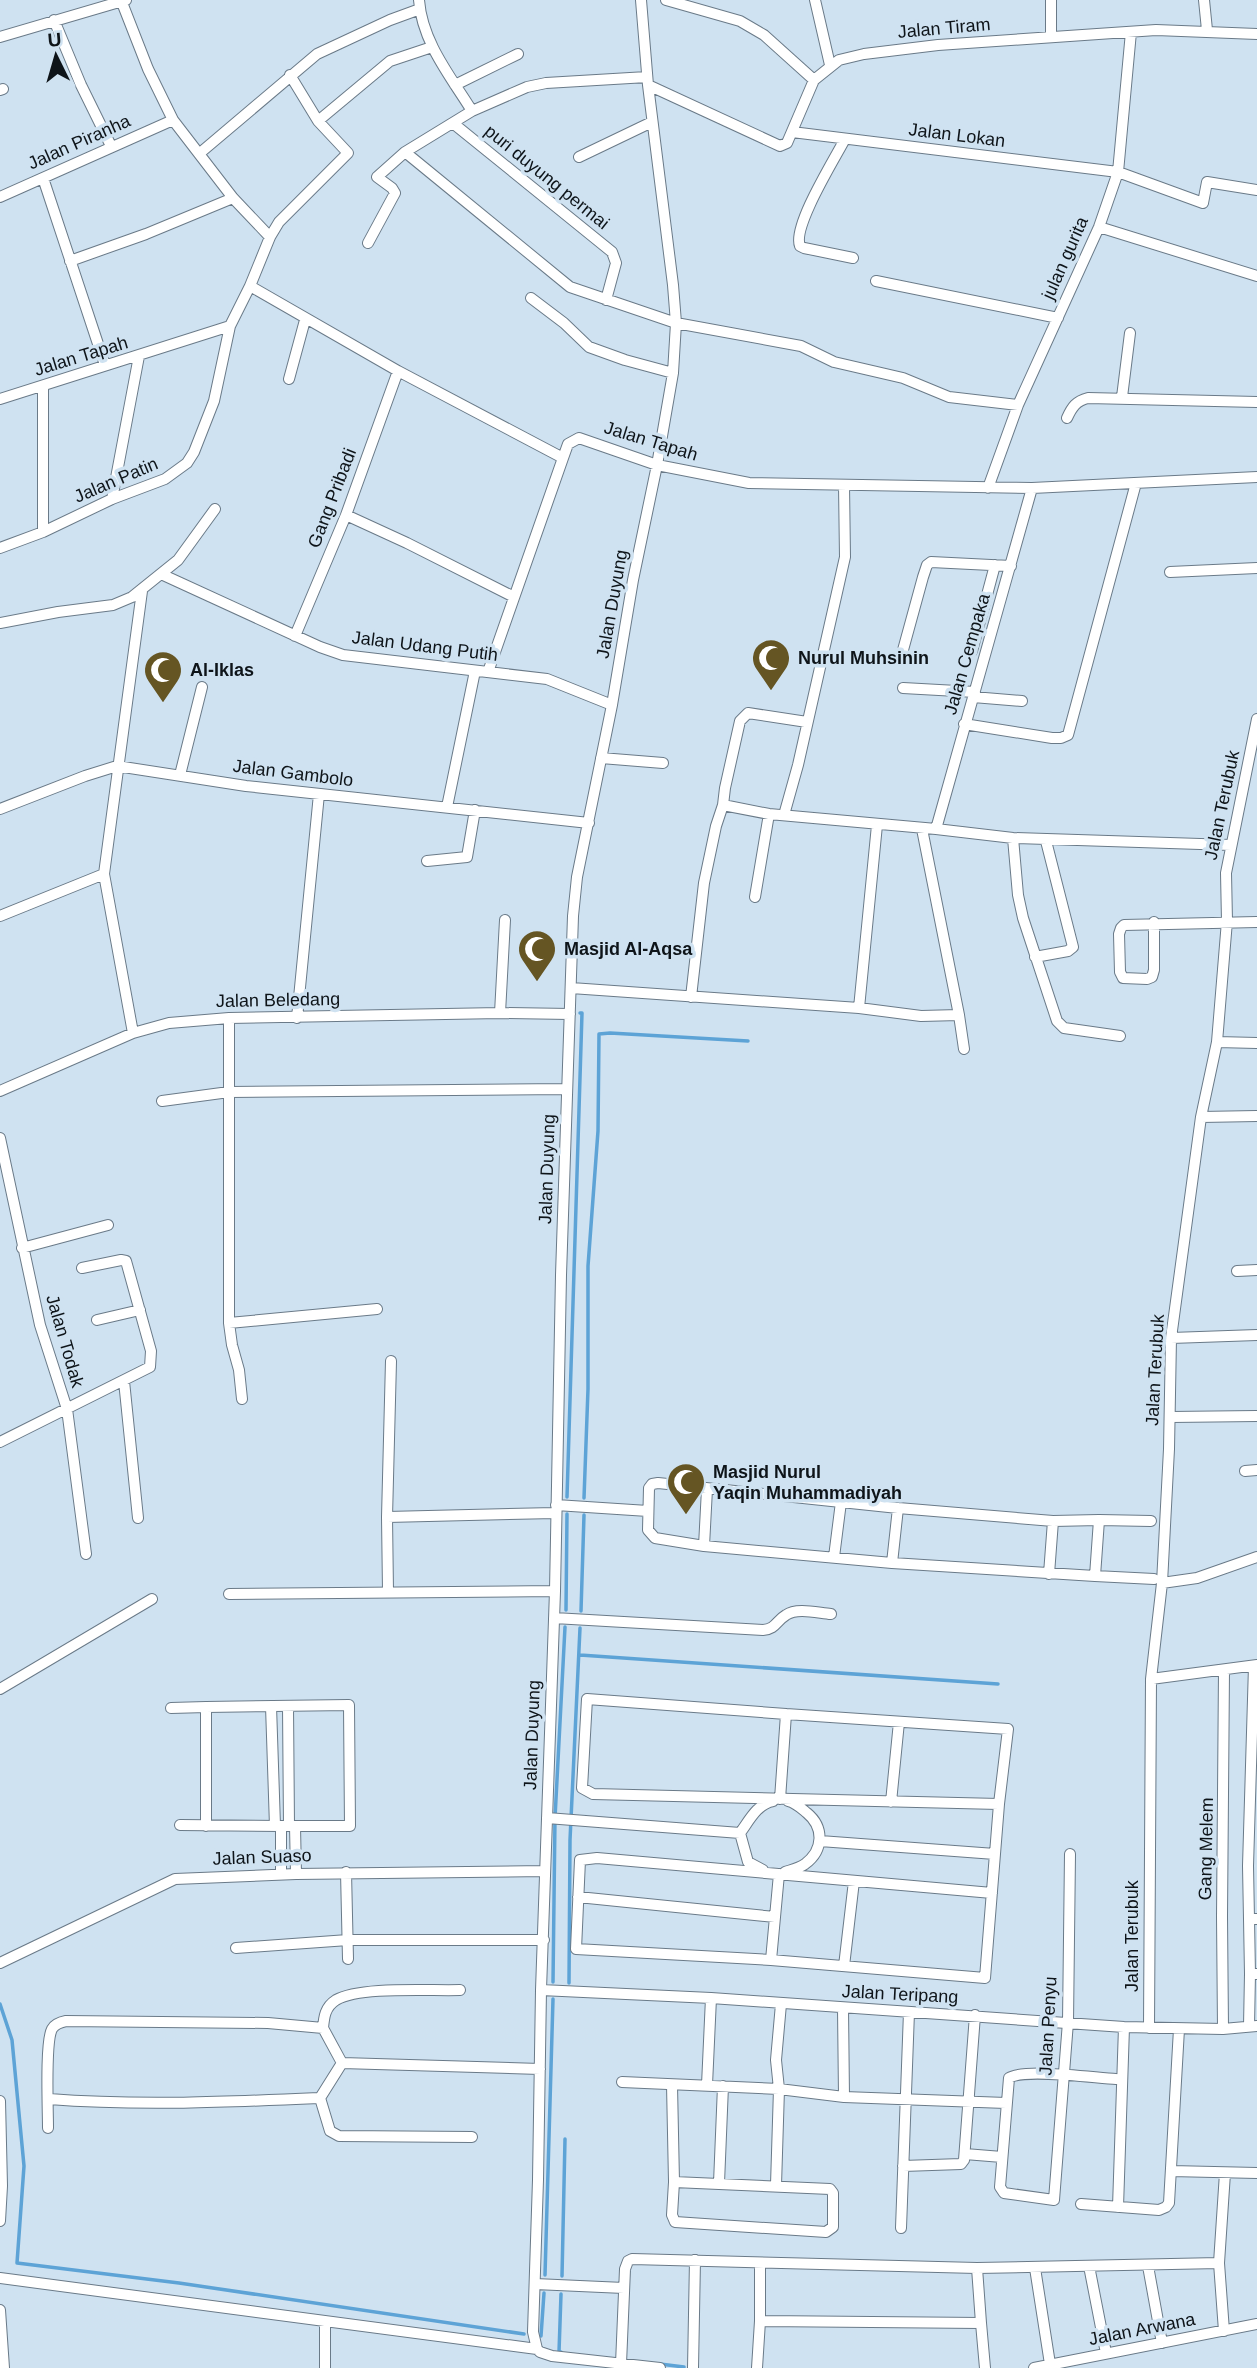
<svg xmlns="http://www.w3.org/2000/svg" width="1257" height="2368" font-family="Arial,sans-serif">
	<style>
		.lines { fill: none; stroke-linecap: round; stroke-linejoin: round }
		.stream { stroke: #5da3d6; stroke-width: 3.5 }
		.street-casing { stroke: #6a7a88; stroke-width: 12 }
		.street { stroke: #fff; stroke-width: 10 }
		.labels { text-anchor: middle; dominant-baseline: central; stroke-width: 7; stroke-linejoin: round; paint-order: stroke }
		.street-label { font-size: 18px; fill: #0e1419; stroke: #cfe2f1 }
		.poi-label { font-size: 18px; font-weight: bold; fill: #0e1419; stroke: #cfe2f1; text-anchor: start }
	</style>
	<rect width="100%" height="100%" fill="#cfe2f1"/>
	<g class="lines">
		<path class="stream" d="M 567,1497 L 582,1013 L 580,1013
			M 584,1498 L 588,1389 L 588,1266 L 598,1131 L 599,1034 L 610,1033 L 748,1041
			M 566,1610 L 567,1514
			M 581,1611 L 584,1515
			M 580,1655 L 998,1684
			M 553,1982 L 555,1818 L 565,1627
			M 569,1983 L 570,1840 L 580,1628
			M 0,2004 L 12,2040 L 24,2166 L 17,2263 L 179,2283 L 524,2334
			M 545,2275 L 553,1999
			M 562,2276 L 565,2139
			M 561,2294 L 559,2352 L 561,2352
			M 541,2336 L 544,2293
			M 660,2364 L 684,2367"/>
		<defs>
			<path id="street" d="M 121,0 L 148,69 L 173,120 L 233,198 L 270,237
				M 419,0 C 422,42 451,77 472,111
				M 666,0 L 740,21 L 764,35 L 814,80 L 839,60 L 864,54 L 938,45 L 1156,30 L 1257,34
				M 815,0 L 830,65
				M 1204,0 L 1207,30
				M 54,20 L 81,85 L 111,146
				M 1051,36 L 1051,0
				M 0,37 L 126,0
				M 455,85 L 518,54
				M 648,85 L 780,146 L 787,143 L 814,80
				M 0,90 L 3,89
				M 318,121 L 390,61 L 432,47
				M 454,124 L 612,252 L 616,263 L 606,300
				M 792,132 L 1118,172 L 1203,203 L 1207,182 L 1257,190
				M 845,139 C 834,160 792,227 800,246 L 804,248 L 853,258
				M 405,152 L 570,287 L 676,323 L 801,346 L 834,362 L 903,378 L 949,397 L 1018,405
				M 200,153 L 317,54 L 390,20 L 420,9
				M 579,157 L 652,122
				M 43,178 L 105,365
				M 0,197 L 173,120
				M 1099,227 L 1257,276
				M 368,243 L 395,193 L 392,188 L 377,177 L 405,152 L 472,111 L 527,87 L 546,83 L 647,77
				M 70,261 L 146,234 L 233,198
				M 876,281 L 1058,318
				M 250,286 L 270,237 L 279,222 L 348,153 L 318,121 L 290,75
				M 531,298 L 564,323 L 589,347 L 625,360 L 673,373
				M 289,379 L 305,320
				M 1122,397 L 1130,333
				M 0,399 L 230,326 L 250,286 L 398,371 L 563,458 L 568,444 L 579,438 L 657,465 L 749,483 L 1032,488 L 1257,477
				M 1067,418 C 1072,407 1076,401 1088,398 L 1257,402
				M 988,488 L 1018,405 L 1099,227 L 1118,172 L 1131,32
				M 112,499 L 139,356
				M 346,515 L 407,543 L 514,597
				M 43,532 L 43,386
				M 0,548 L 43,532 L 112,499 L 165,479 L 187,463 L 194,452 L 214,401 L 230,326
				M 1170,572 L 1257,568
				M 161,574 L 320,647 L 343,655 L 547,679 L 612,705
				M 0,623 L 58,612 L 113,605 L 132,597 L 178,560 L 215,509
				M 295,636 L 346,515 L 398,371
				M 903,650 L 923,577 L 927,565 L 931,562 L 1011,566
				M 972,651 L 995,565
				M 488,672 L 563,458
				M 903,688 L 975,692
				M 973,697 L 1022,701
				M 807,722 L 748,713 L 740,721 L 725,788 L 723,805 L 769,814 L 936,829 L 1013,838 L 1231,845
				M 964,724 L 1052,738 L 1061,738 L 1068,735 L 1136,483
				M 601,758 L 663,763
				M 180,775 L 202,687
				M 447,807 L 475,671
				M 0,809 L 85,776 L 117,766 L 246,786 L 589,823
				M 784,815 L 798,765 L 845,557 L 844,485
				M 922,829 L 959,1015
				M 936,829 L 1032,488
				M 1013,838 L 1018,895 L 1023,918 L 1057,1021 L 1064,1028 L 1120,1036
				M 427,861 L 467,857 L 475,810
				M 755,897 L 769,814
				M 0,916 L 104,874
				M 1154,922 L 1154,970 L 1152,977 L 1147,979 L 1123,978 L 1120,972 L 1119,934 L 1121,928 L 1124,925 L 1257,922
				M 1035,957 L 1068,951 L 1073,947 L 1046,841
				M 571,988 L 859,1008 L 921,1016 L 959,1015 L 964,1049
				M 691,997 L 704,883 L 716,826 L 723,805
				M 859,1008 L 877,825
				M 500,1013 L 505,920
				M 229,1018 L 229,1323 L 232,1345 L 239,1370 L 242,1399
				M 297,1018 L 319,794
				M 133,1033 L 104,874 L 142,591
				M 1217,1042 L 1257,1043
				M 0,1091 L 133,1033 L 169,1023 L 229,1018 L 500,1013 L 570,1014
				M 162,1101 L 229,1092 L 567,1089
				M 1201,1117 L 1257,1116
				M 0,1138 L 40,1325 L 67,1409 L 86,1554
				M 22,1248 L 108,1225
				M 1237,1271 L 1257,1270
				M 97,1320 L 140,1310
				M 229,1323 L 377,1309
				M 1171,1338 L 1257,1335
				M 124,1381 L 138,1518
				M 1171,1417 L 1257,1416
				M 0,1442 L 150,1367 L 151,1351 L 126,1261 L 121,1260 L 82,1268
				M 1245,1471 L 1257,1470
				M 556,1505 L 648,1511
				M 387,1517 L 391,1361
				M 1151,1521 L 1099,1520 L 1095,1576 L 1154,1579
				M 704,1546 L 707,1489
				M 834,1557 L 841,1502
				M 892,1563 L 898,1508
				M 1049,1574 L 1053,1521
				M 1095,1576 L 892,1563 L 704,1546 L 655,1538 L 648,1530 L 649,1488 L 652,1484 L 658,1483 L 898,1508 L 1053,1521 L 1099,1520
				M 1162,1583 L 1197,1578 L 1257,1557
				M 388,1591 L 387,1517 L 555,1513
				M 229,1594 L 555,1591
				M 554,1618 L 763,1630 C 776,1629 776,1621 786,1615 C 797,1607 818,1613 831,1614
				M 1254,1666 L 1248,1866 L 1249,1919 L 1257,1919
				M 1151,1679 L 1257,1665
				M 0,1689 L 152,1599
				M 271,1706 L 275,1826
				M 288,1706 L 289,1826
				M 206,1707 L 349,1705 L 350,1826 L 281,1826 L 281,1874
				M 171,1708 L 206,1707 L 206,1826
				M 780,1799 L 786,1714 L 587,1699 L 582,1788 L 593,1794 L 999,1804
				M 891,1802 L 899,1722
				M 547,1818 L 740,1833 C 749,1821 757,1804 773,1801
				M 180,1825 L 281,1826
				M 295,1826 L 296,1874
				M 740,1833 L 748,1862 L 763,1870
				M 820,1841 L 995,1854
				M 1070,1854 L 1068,2022 L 1054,2200 L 1004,2193 L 1000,2187 L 1009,2078 C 1024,2068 1095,2078 1116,2079
				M 346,1872 L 348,1959
				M 785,1872 C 791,1870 800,1868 805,1864 C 824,1850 824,1827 807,1813 C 801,1808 796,1803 788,1801
				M 779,1874 L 771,1960 L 576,1949 L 580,1860 L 597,1858 L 992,1893
				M 578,1897 L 775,1917
				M 1249,1919 L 1250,1974
				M 236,1948 L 348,1940 L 544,1940
				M 771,1960 L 985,1978 L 999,1804 L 1008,1729 L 786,1714
				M 0,1963 L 175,1879 L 296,1874 L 545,1871
				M 844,1966 L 854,1881
				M 541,1990 L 711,1998 L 1124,2027 L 1223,2029 L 1257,2026
				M 843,2008 L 844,2097
				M 1249,2026 L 1250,1974 L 1257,1974
				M 323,2028 C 324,2017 325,2007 336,2000 C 360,1986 429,1991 460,1990
				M 1149,2028 L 1151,1679 L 1162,1583 L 1169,1449 L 1171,1338 L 1201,1117 L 1217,1042 L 1227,921 L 1226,873 L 1257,719
				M 1223,2029 L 1222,1917 L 1224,1670
				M 622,2082 L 779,2089 L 844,2097 L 1006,2103
				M 672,2085 L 674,2182 L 672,2215 L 675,2222 L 826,2232 L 833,2227 L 833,2193 L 830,2189 L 674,2182
				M 707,2085 L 711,1998
				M 320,2098 L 330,2131 L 339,2136 L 472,2137
				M 49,2099 C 139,2106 229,2102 320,2098 L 342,2063
				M 0,2101 L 2,2186 L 0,2221
				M 48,2128 C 48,2109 45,2042 52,2029 C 55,2024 61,2022 66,2021 L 268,2023 L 323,2028 L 342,2063 L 540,2069
				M 965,2154 L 1002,2157
				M 903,2166 L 961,2164 L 964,2160 L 975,2015
				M 1171,2171 L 1257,2173
				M 719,2183 L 723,2086
				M 776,2185 L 779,2089 L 776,2060 L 781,2004
				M 1081,2204 L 1159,2210 L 1166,2207 L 1169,2203 L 1179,2029
				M 1118,2207 L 1124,2027
				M 901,2228 L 909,2012
				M 760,2264 L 760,2321 L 981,2323 L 977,2268
				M 1089,2266 L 1106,2353
				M 1148,2266 L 1162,2343
				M 1035,2268 L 1050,2364
				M 0,2278 L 537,2349 L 540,2352 L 552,2356 L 660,2368
				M 535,2284 L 624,2288
				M 0,2310 L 4,2368
				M 325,2321 L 325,2368
				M 981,2323 L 985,2368
				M 1224,2331 L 1219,2263 L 1225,2173
				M 537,2349 L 533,2332 L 538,2180 L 541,1990 L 555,1591 L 561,1275 L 573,916 L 577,877 L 612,705 L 633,580 L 657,465 L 673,373 L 676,323 L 673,285 L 648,85 L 641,0
				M 621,2364 L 625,2269 L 628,2261 L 632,2259 L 977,2268 L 1219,2263
				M 693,2368 L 695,2260
				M 757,2368 L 760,2321
				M 1034,2368 L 1257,2324"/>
		</defs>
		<use href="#street" class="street-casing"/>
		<use href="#street" class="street"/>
	</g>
	<defs>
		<symbol id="mosque-pin" viewBox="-11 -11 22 30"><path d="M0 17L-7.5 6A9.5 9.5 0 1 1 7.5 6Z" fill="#655523" stroke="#cfe2f1"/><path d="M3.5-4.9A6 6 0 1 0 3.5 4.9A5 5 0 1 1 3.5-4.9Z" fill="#fff"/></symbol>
	</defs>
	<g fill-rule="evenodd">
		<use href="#mosque-pin" x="749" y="636" width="44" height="60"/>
		<use href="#mosque-pin" x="141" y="648" width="44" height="60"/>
		<use href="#mosque-pin" x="515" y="927" width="44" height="60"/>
		<use href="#mosque-pin" x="664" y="1460" width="44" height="60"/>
	</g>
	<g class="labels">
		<g class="street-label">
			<text transform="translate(944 28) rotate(-5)">Jalan Tiram</text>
			<text transform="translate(957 135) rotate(7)">Jalan Lokan</text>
			<text transform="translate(79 142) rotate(-24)">Jalan Piranha</text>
			<text transform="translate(547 177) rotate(39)">puri duyung permai</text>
			<text transform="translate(1065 258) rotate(-66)">julan gurita</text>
			<text transform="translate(81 356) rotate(-17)">Jalan Tapah</text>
			<text transform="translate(651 441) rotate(17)">Jalan Tapah</text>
			<text transform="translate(116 480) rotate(-23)">Jalan Patin</text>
			<text transform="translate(332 498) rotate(-69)">Gang Pribadi</text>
			<text transform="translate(612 604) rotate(-80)">Jalan Duyung</text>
			<text transform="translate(425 646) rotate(7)">Jalan Udang Putih</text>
			<text transform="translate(967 654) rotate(-74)">Jalan Cempaka</text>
			<text transform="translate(293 773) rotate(7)">Jalan Gambolo</text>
			<text transform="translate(1222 805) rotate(-78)">Jalan Terubuk</text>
			<text transform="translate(278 1000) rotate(-1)">Jalan Beledang</text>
			<text transform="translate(547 1169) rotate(-88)">Jalan Duyung</text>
			<text transform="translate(65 1341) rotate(74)">Jalan Todak</text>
			<text transform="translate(1155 1370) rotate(-87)">Jalan Terubuk</text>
			<text transform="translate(532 1735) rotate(-88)">Jalan Duyung</text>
			<text transform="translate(1206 1849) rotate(-89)">Gang Melem</text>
			<text transform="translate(262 1857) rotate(-2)">Jalan Suaso</text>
			<text transform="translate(1132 1936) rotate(-90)">Jalan Terubuk</text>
			<text transform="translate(900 1994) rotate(3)">Jalan Teripang</text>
			<text transform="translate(1048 2026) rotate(-87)">Jalan Penyu</text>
			<text transform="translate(1142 2329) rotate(-11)">Jalan Arwana</text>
		</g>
		<g class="poi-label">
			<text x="798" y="658">Nurul Muhsinin</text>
			<text x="190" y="670">Al-Iklas</text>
			<text x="564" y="949">Masjid Al-Aqsa</text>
			<text x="713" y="1472">Masjid Nurul<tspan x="713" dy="21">Yaqin Muhammadiyah</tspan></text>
		</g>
	</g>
	<g transform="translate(56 56) rotate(355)" stroke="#cfe2f1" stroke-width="5" paint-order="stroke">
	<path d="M0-5L12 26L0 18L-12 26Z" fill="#0e1419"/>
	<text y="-10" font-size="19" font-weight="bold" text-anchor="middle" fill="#0e1419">U</text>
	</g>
</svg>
